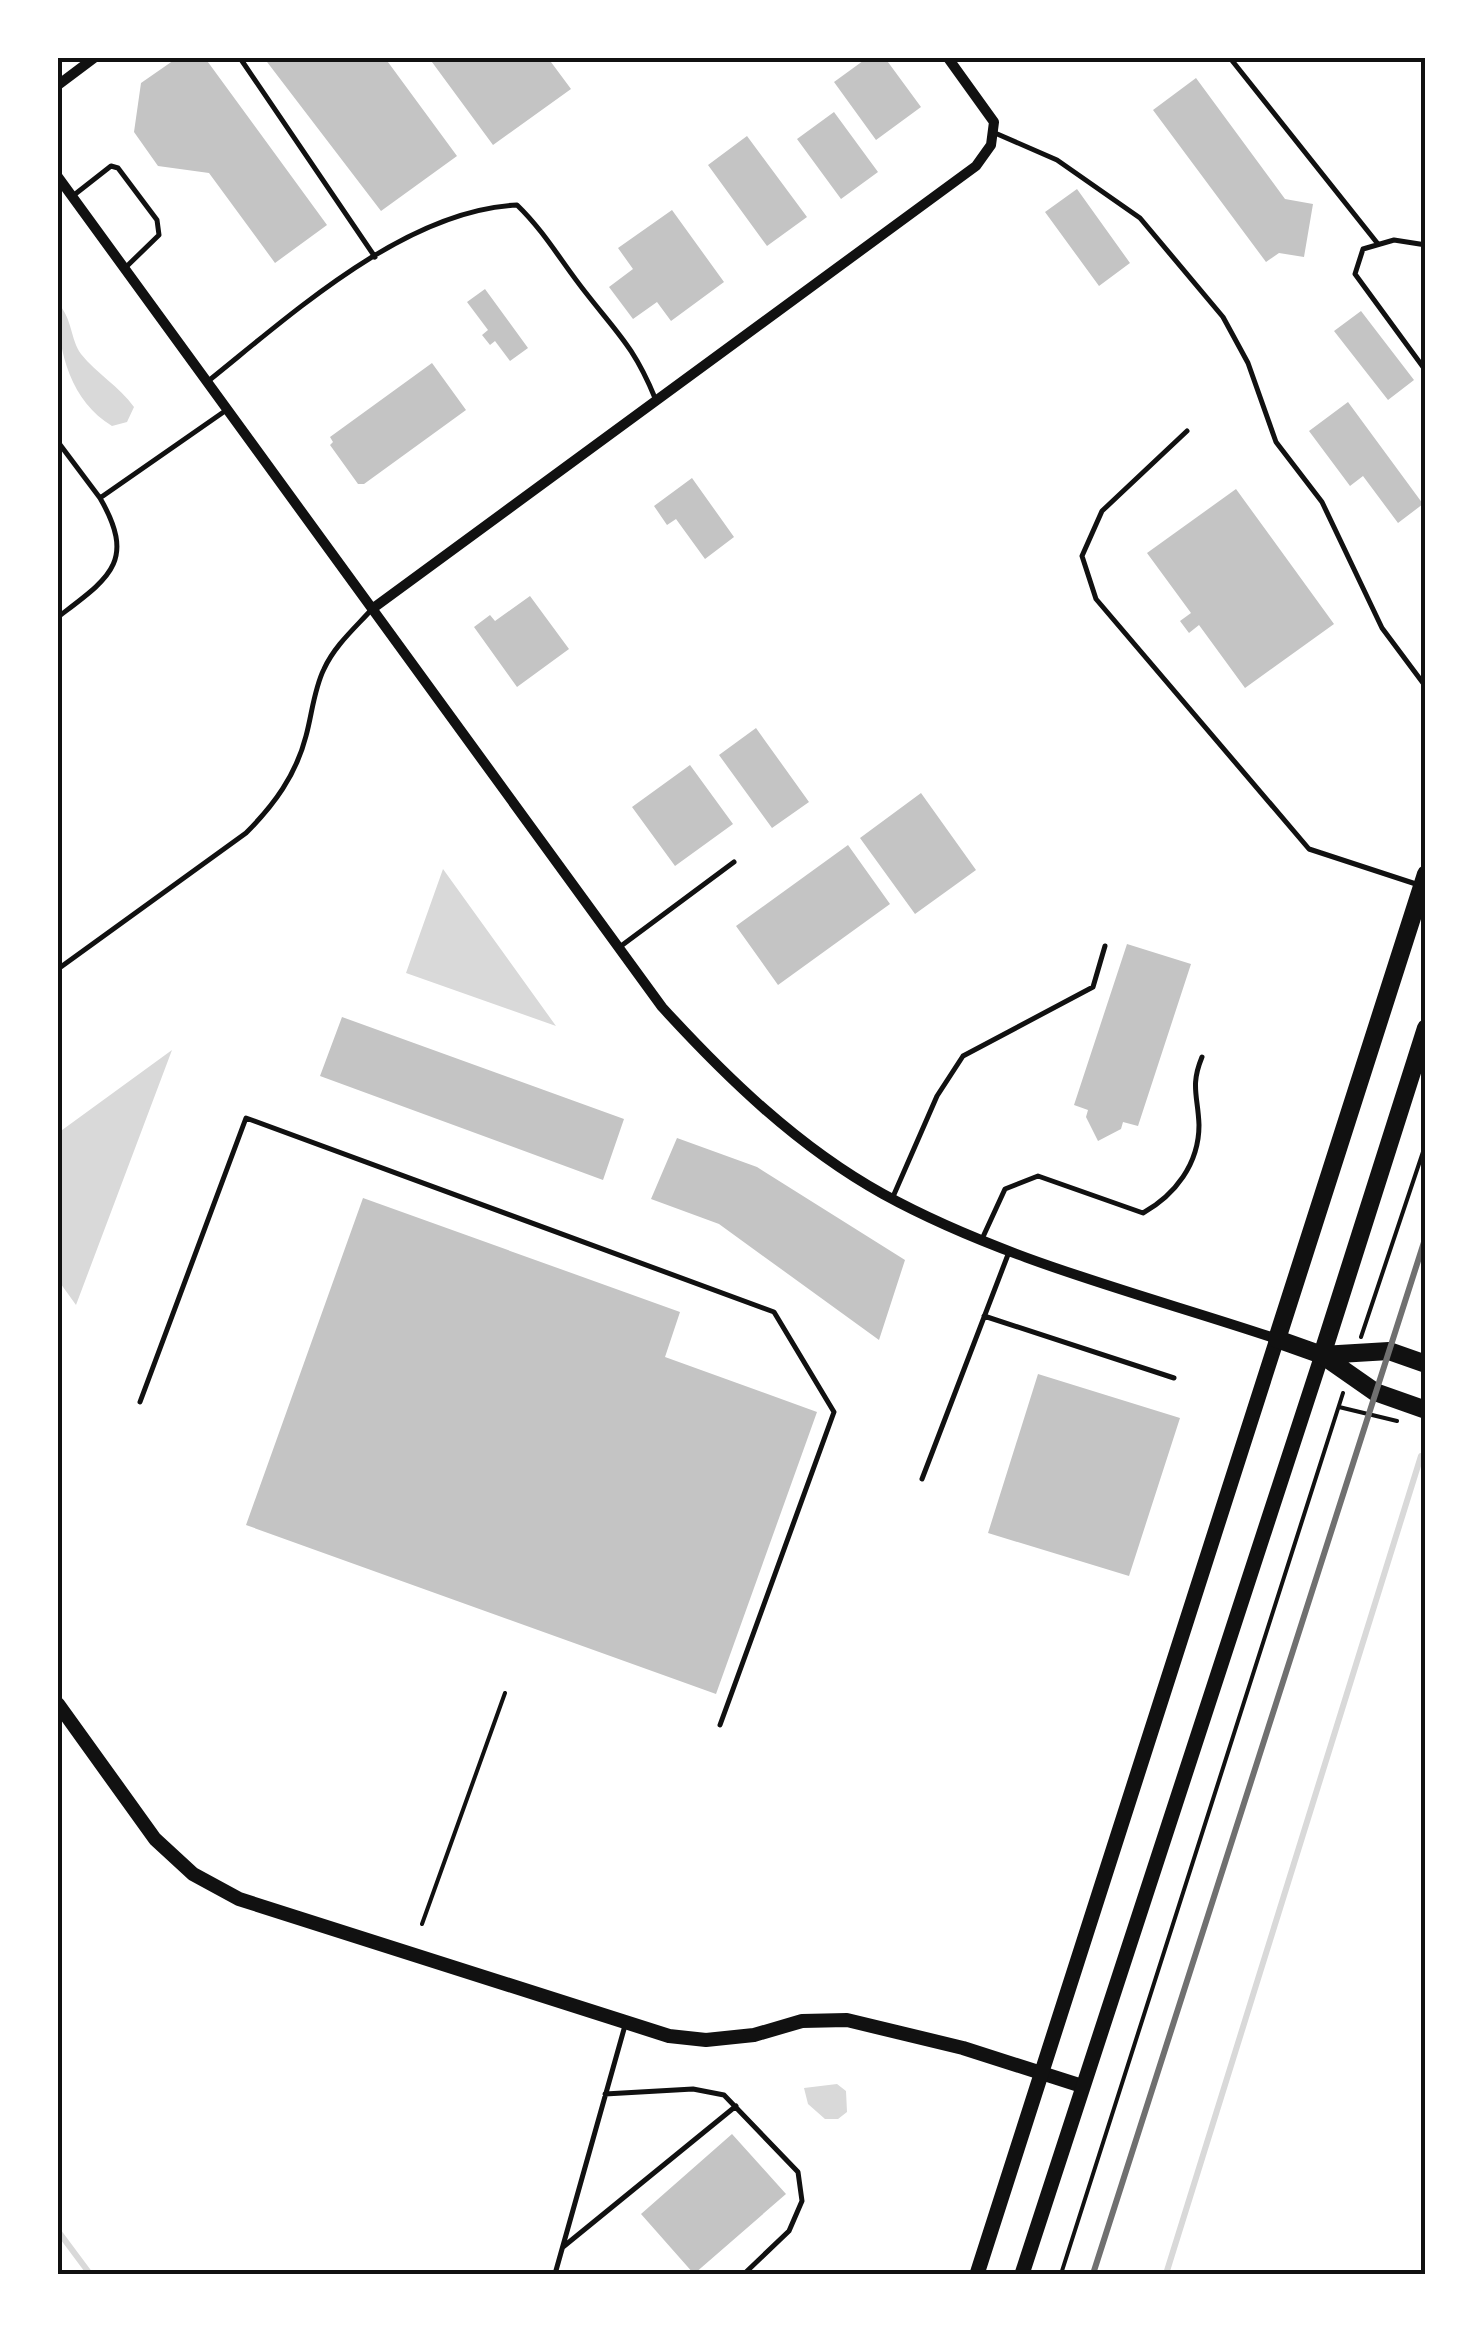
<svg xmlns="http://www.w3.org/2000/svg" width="1483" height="2332" font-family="Figtree,sans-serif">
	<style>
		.water { fill: #d9d9d9 }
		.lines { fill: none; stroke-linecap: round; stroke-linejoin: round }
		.stream { stroke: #d9d9d9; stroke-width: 6 }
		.building { fill: #c4c4c4 }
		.path { stroke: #111; stroke-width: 4 }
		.service { stroke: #111; stroke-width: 5 }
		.minor { stroke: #111; stroke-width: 10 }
		.tertiary { stroke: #111; stroke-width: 14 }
		.secondary { stroke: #111; stroke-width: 15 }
		.primary { stroke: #111; stroke-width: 18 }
		.rail { stroke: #707070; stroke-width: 6 }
		.neatline { fill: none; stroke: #111; stroke-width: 4 }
	</style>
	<rect width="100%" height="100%" fill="#fff"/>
	<path class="water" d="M 58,303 C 73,320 70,339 81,354 C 97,374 119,386 134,407 L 127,422 L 112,426 C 70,401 57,349 58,303 Z
		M 443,869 L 556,1026 L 406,973 Z
		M 172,1050 L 76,1305 L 58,1280 L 58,1133 Z
		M 837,2084 L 846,2091 L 847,2112 L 838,2119 L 825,2119 L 808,2104 L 804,2088 Z"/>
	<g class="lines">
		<path class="stream" d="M 58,2231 L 90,2274
			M 1166,2274 L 1421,1456"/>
	</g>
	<path class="building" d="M 177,58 L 205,58 L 327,225 L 275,263 L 209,173 L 158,166 L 134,132 L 141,83 Z
		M 264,58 L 385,58 L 457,156 L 381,211 Z
		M 429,58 L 548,58 L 571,89 L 493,145 Z
		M 867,58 L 885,58 L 921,107 L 876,140 L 834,82 Z
		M 1196,78 L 1285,199 L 1313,204 L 1304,257 L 1279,253 L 1266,262 L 1153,110 Z
		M 834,112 L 878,172 L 841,199 L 797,139 Z
		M 747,136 L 807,217 L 767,246 L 708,165 Z
		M 1077,189 L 1130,263 L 1099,286 L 1045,212 Z
		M 672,210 L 724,282 L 671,321 L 657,302 L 633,319 L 609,287 L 633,269 L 618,248 Z
		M 485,289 L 528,348 L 510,361 L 495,341 L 490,345 L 482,335 L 488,330 L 467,302 Z
		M 1361,311 L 1414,380 L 1388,400 L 1334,331 Z
		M 432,363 L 466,410 L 364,484 L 358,484 L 330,445 L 333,442 L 330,437 Z
		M 1348,402 L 1423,504 L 1398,523 L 1363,476 L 1350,486 L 1309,431 Z
		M 692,478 L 734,537 L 705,559 L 676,519 L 667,525 L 654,506 Z
		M 1236,489 L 1334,624 L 1245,688 L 1199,625 L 1189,633 L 1180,621 L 1191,613 L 1147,553 Z
		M 530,596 L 569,649 L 517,687 L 474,627 L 490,615 L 495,621 Z
		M 756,728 L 809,802 L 772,828 L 719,755 Z
		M 690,765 L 733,824 L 675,866 L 632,807 Z
		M 921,793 L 976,870 L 915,914 L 860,838 Z
		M 848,845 L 890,904 L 778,985 L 736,926 Z
		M 1127,944 L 1191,964 L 1138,1126 L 1123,1122 L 1121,1129 L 1098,1141 L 1086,1117 L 1088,1110 L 1074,1105 Z
		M 342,1017 L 624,1119 L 603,1180 L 320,1076 Z
		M 677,1138 L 757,1167 L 905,1260 L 879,1340 L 719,1224 L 651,1199 Z
		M 363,1198 L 680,1312 L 665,1357 L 817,1412 L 716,1694 L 246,1525 Z
		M 1038,1374 L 1180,1418 L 1129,1576 L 988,1533 Z
		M 732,2134 L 786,2194 L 694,2274 L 641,2214 Z"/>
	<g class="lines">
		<path class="path" d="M 1361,1337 L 1426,1143
			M 1339,1407 L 1397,1421
			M 422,1924 L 505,1693
			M 1061,2274 L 1343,1393"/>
		<path class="service" d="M 240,58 L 375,257
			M 1230,58 L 1378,244
			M 995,133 L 1057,160 L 1140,218 L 1223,317 L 1248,363 L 1276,442 L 1322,502 L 1382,628 L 1426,687
			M 74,195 L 111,166 L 118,168 L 157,220 L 159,235 L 124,269
			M 1426,245 L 1394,240 L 1363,249 L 1355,274 L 1426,371
			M 207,382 C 292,314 405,210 517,205 C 545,232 562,263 586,293 C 618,334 634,347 655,398
			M 1187,431 L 1102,511 L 1082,556 L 1096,599 L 1309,849 L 1419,885
			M 58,442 L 100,498 L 225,411
			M 58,617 C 109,578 137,562 100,498
			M 621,946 L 734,862
			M 58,969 L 246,833 C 274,805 296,775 306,736 C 312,714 314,689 324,669 C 335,645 355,628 372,609
			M 892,1199 L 937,1096 L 963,1056 L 1093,987 L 1105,946
			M 982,1239 L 1005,1189 L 1038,1176 L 1143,1213 C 1175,1195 1199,1164 1199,1125 C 1198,1096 1190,1086 1202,1057
			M 984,1316 L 1174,1378
			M 140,1402 L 246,1118 L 774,1312 L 834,1412 L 720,1725
			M 922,1479 L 1009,1252
			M 605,2094 L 693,2089 L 724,2095 L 798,2172 L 802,2201 L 789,2231 L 744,2274
			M 563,2247 L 736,2106
			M 555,2274 L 626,2022"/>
		<path class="minor" d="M 58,85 L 94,58
			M 58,177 L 662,1007 C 726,1077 798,1147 883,1194 C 1005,1261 1146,1295 1277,1339
			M 372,609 L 976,166 L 991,145 L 994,122 L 948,58"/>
		<path class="tertiary" d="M 58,1704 L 155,1839 L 193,1874 L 239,1899 L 669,2036 L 706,2040 L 754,2035 L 802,2021 L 847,2020 L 963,2048 L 1082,2086"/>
		<path class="secondary" d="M 977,2274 L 1277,1339
			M 1022,2274 L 1322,1355"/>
		<path class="primary" d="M 1426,874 L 1277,1339 L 1322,1355 L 1375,1392 L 1426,1410
			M 1322,1355 L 1426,1028
			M 1322,1355 L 1389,1351 L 1426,1364"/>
		<path class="rail" d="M 1093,2274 L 1426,1236"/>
	</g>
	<rect width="1483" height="2332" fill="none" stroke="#ffffff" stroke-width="120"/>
	<rect x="60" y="60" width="1363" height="2212" class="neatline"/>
</svg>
